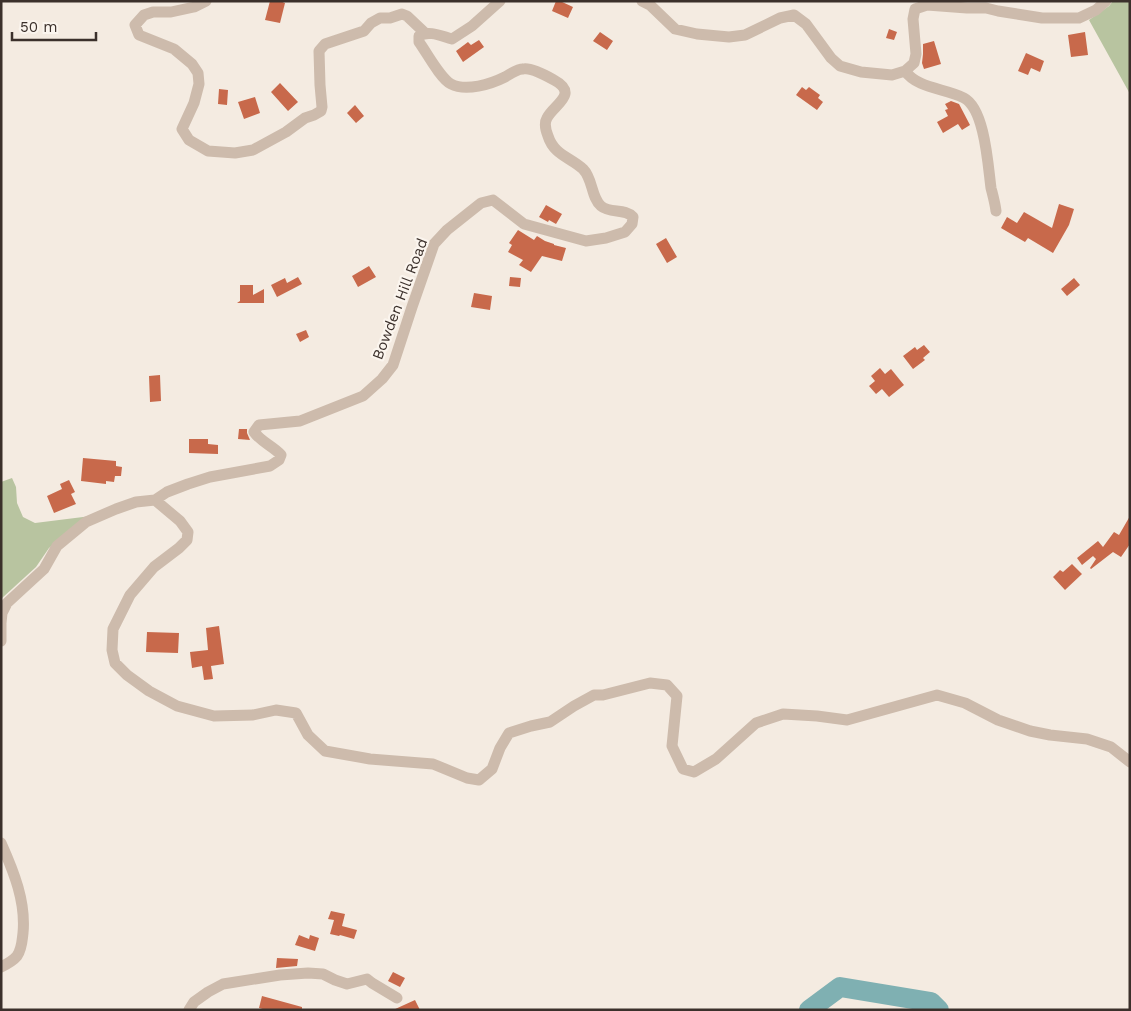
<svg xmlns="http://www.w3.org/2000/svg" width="1131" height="1011" font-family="'Work Sans',sans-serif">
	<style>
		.green { fill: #b8c4a0 }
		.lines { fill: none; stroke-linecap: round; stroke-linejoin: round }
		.river { stroke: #7fb0b2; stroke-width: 20 }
		.building { fill: #c8694b }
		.minor { stroke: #cdbbac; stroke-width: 11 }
		.labels { text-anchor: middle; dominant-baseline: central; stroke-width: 4.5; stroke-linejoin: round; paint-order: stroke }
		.street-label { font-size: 15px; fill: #3b302b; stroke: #fbf5ee }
	</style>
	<rect width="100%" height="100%" fill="#f4ebe1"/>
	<path class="green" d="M 1113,1 L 1130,1 L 1130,94 L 1089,20 L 1109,6 Z
		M 12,478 L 16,487 L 17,503 L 23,517 L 35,523 L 91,516 L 66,534 L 49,548 L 36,567 L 1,599 L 1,482 Z"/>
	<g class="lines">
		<path class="river" d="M 809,1010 L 840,987 L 931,1002 L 939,1010"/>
	</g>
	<path class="building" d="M 270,1 L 280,1 L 285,3 L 280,23 L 265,20 Z
		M 556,1 L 560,1 L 573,7 L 568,18 L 552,11 Z
		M 889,29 L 897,32 L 894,40 L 886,38 Z
		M 600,32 L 613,41 L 607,50 L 593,41 Z
		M 1085,32 L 1088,55 L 1071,57 L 1068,35 Z
		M 479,40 L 484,47 L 463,62 L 456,51 L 468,42 L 471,45 Z
		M 934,41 L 941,64 L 924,69 L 922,63 L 923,54 L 923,44 Z
		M 1026,53 L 1044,61 L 1040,72 L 1031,68 L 1028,75 L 1018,71 Z
		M 280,83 L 298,102 L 288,111 L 271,92 Z
		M 802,87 L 806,90 L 809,87 L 820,95 L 818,98 L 823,102 L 817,110 L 796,95 Z
		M 219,89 L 228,90 L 227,105 L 218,104 Z
		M 255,97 L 260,113 L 244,119 L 238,102 Z
		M 951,101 L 959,104 L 970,125 L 962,130 L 958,124 L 943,133 L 937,122 L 948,116 L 945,110 L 948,109 L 945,104 Z
		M 355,105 L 364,116 L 356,123 L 347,113 Z
		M 1059,204 L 1074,209 L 1069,225 L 1053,253 L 1028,238 L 1025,242 L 1001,228 L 1007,217 L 1017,223 L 1024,212 L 1052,228 Z
		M 546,205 L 562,214 L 556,224 L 549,220 L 548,222 L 539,217 Z
		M 518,230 L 534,240 L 537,236 L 545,241 L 554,244 L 554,245 L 566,248 L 562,261 L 542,256 L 531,272 L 519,265 L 523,260 L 508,252 L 512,245 L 509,243 Z
		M 666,238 L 677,257 L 667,263 L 656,244 Z
		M 369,266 L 376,277 L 358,287 L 352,276 Z
		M 298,277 L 302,284 L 277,297 L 271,285 L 285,278 L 287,283 Z
		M 510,277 L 521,278 L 520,287 L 509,286 Z
		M 1074,278 L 1080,285 L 1067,296 L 1061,289 Z
		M 240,285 L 253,285 L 253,295 L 264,289 L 264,303 L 237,303 L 240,301 Z
		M 474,293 L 492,296 L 490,310 L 471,307 Z
		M 306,330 L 309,337 L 300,342 L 296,334 Z
		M 924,345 L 930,352 L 923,358 L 925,360 L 913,369 L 903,356 L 915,347 L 917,350 Z
		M 880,368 L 885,374 L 891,369 L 904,385 L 889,397 L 882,389 L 876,394 L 869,386 L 875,381 L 871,376 Z
		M 160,375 L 161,401 L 150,402 L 149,376 Z
		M 239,429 L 247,429 L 247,433 L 250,440 L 238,439 Z
		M 189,439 L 208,439 L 208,444 L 218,445 L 218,454 L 189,453 Z
		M 83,458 L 116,461 L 116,466 L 122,467 L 121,476 L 115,476 L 114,482 L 106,481 L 106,484 L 81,481 Z
		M 69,480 L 75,492 L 71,494 L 76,504 L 54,513 L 47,496 L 62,489 L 60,484 Z
		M 1130,516 L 1130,544 L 1121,557 L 1113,552 L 1091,569 L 1090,568 L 1096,559 L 1093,556 L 1082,565 L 1077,558 L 1098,541 L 1103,547 L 1114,532 L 1119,535 Z
		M 1072,564 L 1082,574 L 1065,590 L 1053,577 L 1060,570 L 1063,572 Z
		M 219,626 L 224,664 L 211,666 L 213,679 L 204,680 L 202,666 L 192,668 L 190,652 L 208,650 L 206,628 Z
		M 147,632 L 179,633 L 178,653 L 146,652 Z
		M 331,911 L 345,914 L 342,926 L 357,930 L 354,939 L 340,935 L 339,936 L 330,934 L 334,920 L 328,919 Z
		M 299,935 L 309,939 L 310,935 L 319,938 L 315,951 L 295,945 Z
		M 277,958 L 298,959 L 297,966 L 276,968 Z
		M 393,972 L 405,978 L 400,987 L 388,981 Z
		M 262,996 L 302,1007 L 302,1010 L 266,1010 L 259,1008 Z
		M 415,1000 L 420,1010 L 393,1010 Z"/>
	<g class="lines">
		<path class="minor" d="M 206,1 L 194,7 L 171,12 L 153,12 L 144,15 L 135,25 L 139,35 L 174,49 L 192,64 L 198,73 L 199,84 L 194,103 L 182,129 L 189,140 L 208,151 L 235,153 L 253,150 L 286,132 L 305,118 L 314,115 L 321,111 L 322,107 L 320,85 L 319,51 L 325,44 L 364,31 L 371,23 L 380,18 L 390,18 L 402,14 L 407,16 L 425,33
			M 642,1 L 650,5 L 675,29 L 697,34 L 729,37 L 745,35 L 780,18 L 794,15 L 806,24 L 831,58 L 840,66 L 861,72 L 892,75 L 905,71 L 914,63 L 916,54 L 913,19 L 915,9 L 927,5 L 967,8 L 986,8 L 998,11 L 1042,18 L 1079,18 L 1096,10 L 1106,1
			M 905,71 C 918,89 945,88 964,98 C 985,109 988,166 991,188 C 993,196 995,203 996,211
			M 155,500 L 167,492 L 188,484 L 210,477 L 270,466 L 279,460 L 281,455 C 273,446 261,442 254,432 L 259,425 L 300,421 L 363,396 L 382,379 L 393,365 L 412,307 L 434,244 L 447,230 L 481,203 L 493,200 L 524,224 L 586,241 L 606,238 L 625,232 L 632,224 L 633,217 C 625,208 610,214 601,206 C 591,197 593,179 583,169 C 570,157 554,155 548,136 C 546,131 544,123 547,118 C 553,105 580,94 554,80 C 547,76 531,67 523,69 C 517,69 510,74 505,77 C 491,84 466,92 451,84 C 440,78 427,53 419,42 L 419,36 C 429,30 441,36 452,39 L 472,26 L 500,1
			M 1,623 L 2,613 L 7,603 L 44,569 L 57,546 L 86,522 L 116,509 L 136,502 L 155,500 L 180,521 L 188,532 L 187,540 L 179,548 L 154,567 L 130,595 L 113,629 L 112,650 L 115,663 L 127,675 L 149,691 L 177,706 L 214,716 L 253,715 L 276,710 L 296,713 L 308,735 L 325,751 L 370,759 L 433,764 L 467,778 L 479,780 L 492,769 L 500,748 L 509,733 L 531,726 L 550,722 L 574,706 L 594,695 L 603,695 L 650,683 L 667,685 L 677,696 L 672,746 L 683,769 L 694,772 L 716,759 L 756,723 L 783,714 L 817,716 L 847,720 L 937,695 L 965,703 L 998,720 L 1030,731 L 1050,735 L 1087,739 L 1111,747 L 1130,762
			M 1,624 L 1,641
			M 1,843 C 14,872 26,902 23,933 C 22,941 22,949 17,956 C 13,961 7,964 1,967
			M 189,1010 L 194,1002 L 208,992 L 223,984 L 280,975 L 308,973 L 323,974 L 335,980 L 347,984 L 367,979 L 372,983 L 397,998"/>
	</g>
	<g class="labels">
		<g class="street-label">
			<text transform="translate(400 299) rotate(-69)">Bowden Hill Road</text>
		</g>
	</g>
	<rect width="1131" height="1011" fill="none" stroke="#3b302b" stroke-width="5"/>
	<path d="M12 32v8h84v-8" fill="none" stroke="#3b302b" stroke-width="2.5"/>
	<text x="20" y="32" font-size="15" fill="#3b302b" stroke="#fbf5ee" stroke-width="4" paint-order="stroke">50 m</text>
</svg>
